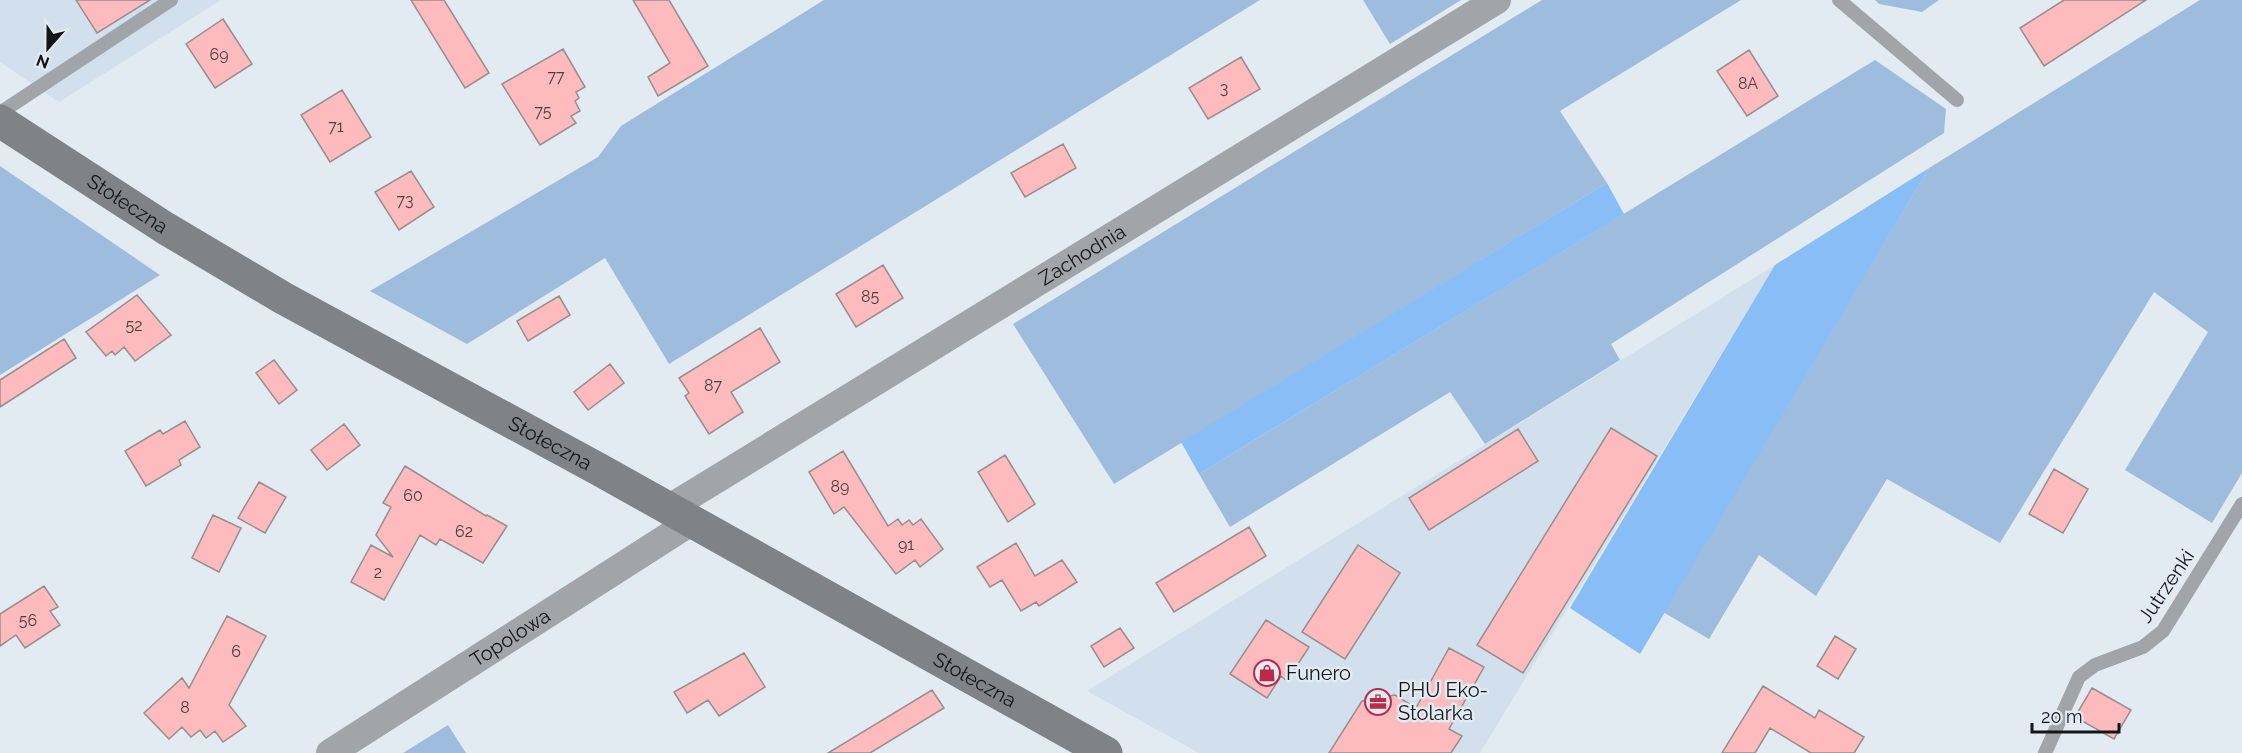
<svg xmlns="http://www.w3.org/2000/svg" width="2242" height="753" font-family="Raleway,sans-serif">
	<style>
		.built { fill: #d2dfed }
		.green { fill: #9ebdde }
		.forest { fill: #88bef5 }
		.building { fill: #febbbe; stroke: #998d8d; stroke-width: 1.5 }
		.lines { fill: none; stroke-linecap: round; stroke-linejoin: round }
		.lane { stroke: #a1a4a8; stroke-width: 14 }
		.street { stroke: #a1a4a8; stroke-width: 28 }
		.secondary { stroke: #7f8388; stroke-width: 33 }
		.labels { text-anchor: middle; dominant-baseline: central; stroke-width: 5; stroke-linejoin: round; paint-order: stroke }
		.number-label { font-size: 16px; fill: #4e3e42 }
		.street-label { font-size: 20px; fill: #131518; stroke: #e2eaf2 }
		.poi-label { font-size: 20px; fill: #131518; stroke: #e2eaf2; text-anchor: start }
	</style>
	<rect width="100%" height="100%" fill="#e2eaf2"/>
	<path class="built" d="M 0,0 L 221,0 L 59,102 L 0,62 Z
		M 1775,265 L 1480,753 L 1199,753 L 1087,691 Z"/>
	<path class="green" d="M 824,0 L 1260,0 L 669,364 L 605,258 L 467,344 L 370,291 L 598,157 L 621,126 Z
		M 1363,0 L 1461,0 L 1390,44 Z
		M 1542,0 L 1741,0 L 1560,111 L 1607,183 L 1114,484 L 1013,324 Z
		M 1875,0 L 1939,0 L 1922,12 L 1879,4 Z
		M 2200,0 L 2242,0 L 2242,473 L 2212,523 L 2125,470 L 2208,332 L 2154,292 L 2000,543 L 1887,479 L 1816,596 L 1759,555 L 1709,639 L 1663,612 L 1929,168 Z
		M 1875,60 L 1946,109 L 1944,133 L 1611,344 L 1620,360 L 1485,444 L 1450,392 L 1230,527 L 1199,474 Z
		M 0,166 L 160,275 L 0,375 Z
		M 448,725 L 466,753 L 403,753 Z"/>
	<path class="forest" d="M 1929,168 L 1640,654 L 1570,608 L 1775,265 Z
		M 1607,183 L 1624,214 L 1199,474 L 1181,442 Z"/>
	<path class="building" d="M 76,0 L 150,0 L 97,33 Z
		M 411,0 L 444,0 L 489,73 L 465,88 Z
		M 633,0 L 669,0 L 708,66 L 658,96 L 648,77 L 670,63 Z
		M 2064,0 L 2146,0 L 2044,66 L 2020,28 Z
		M 223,19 L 252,64 L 215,88 L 186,44 Z
		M 563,49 L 585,87 L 576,92 L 579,98 L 575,101 L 580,111 L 571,116 L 576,123 L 540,145 L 502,84 Z
		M 1749,50 L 1778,96 L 1747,116 L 1717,71 Z
		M 1241,57 L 1260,89 L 1208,119 L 1189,88 Z
		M 342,90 L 371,137 L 330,162 L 301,115 Z
		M 1063,144 L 1076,168 L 1025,197 L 1011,173 Z
		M 411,171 L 434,207 L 399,230 L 375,192 Z
		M 883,265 L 903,298 L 856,327 L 836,294 Z
		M 137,295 L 171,335 L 135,361 L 124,347 L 115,355 L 112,351 L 106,356 L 86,332 Z
		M 559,296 L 570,315 L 528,341 L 517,321 Z
		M 760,328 L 780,362 L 731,392 L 743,412 L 709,434 L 685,396 L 689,393 L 679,378 Z
		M 64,339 L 76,358 L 0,407 L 0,380 Z
		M 274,360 L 297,390 L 279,404 L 256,373 Z
		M 610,364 L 624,383 L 588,410 L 574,392 Z
		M 185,421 L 200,447 L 179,460 L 181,465 L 146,486 L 125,451 L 160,430 L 163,434 Z
		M 344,424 L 360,445 L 327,470 L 311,450 Z
		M 1611,428 L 1657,456 L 1523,673 L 1477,645 Z
		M 1518,429 L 1538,461 L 1429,530 L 1409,498 Z
		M 843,451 L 888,526 L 898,519 L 902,525 L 909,520 L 913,525 L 921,519 L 943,549 L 920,567 L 915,560 L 896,574 L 844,507 L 834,514 L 809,472 Z
		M 1005,455 L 1035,504 L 1008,522 L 978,472 Z
		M 405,466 L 486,516 L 487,515 L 507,526 L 483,563 L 440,539 L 436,545 L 420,535 L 384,600 L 351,582 L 371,545 L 393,557 L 376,535 L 391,507 L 383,503 Z
		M 2054,469 L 2088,489 L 2063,533 L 2029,514 Z
		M 259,482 L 286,497 L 265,533 L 238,518 Z
		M 213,515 L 241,528 L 219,572 L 192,558 Z
		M 1249,527 L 1266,556 L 1174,612 L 1156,583 Z
		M 1016,543 L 1035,576 L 1062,560 L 1077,582 L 1039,606 L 1036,602 L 1021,611 L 1002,580 L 990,587 L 977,567 Z
		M 1358,545 L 1400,573 L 1345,659 L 1302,632 Z
		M 44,586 L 58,607 L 50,611 L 60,625 L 25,648 L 16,635 L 0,646 L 0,614 Z
		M 227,616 L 266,636 L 229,705 L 246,726 L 223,742 L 215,731 L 206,738 L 200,730 L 191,737 L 182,727 L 169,739 L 144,713 L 182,678 L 189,688 Z
		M 1266,620 L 1309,647 L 1287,681 L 1281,676 L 1267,698 L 1230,674 Z
		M 1120,628 L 1134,648 L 1104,667 L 1091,646 Z
		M 1835,636 L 1856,649 L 1838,679 L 1817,666 Z
		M 1449,648 L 1484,667 L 1449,729 L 1462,736 L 1451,753 L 1329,753 L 1362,701 L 1395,695 L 1416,708 Z
		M 744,653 L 765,687 L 719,716 L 708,700 L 687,713 L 674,692 Z
		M 1763,686 L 1815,718 L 1819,710 L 1864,737 L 1854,753 L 1811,753 L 1770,728 L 1755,753 L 1722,753 Z
		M 2092,688 L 2131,710 L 2114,739 L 2075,717 Z
		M 932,690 L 944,708 L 870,753 L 828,753 Z"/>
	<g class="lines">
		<path class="lane" d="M 1839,0 L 1957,100
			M 0,113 L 171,0
			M 2045,753 L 2079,677 L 2095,665 L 2143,647 L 2163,631 L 2242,504"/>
		<g class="street">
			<path id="s1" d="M 668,509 L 1497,0"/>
			<path id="s2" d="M 330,753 L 691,522"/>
		</g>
		<path class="secondary" id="s3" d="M 0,121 L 165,228 L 283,298 L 600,470 L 1106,753"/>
	</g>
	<defs>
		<symbol id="shop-ring" viewBox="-11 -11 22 22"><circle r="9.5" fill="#e2eaf2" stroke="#bc2b46" stroke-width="1.5"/><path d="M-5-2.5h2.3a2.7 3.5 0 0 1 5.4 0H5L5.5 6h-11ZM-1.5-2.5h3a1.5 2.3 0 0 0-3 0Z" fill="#bc2b46"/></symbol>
		<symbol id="office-ring" viewBox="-11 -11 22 22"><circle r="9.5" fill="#e2eaf2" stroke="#bc2b46" stroke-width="1.5"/><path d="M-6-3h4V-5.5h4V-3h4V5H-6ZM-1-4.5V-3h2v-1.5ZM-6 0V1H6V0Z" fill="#bc2b46"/></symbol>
	</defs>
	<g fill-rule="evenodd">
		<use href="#shop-ring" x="1252" y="658" width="30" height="30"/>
		<use href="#office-ring" x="1363" y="687" width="30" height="30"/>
	</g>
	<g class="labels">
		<g class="number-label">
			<text x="219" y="54">69</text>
			<text x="556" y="76">77</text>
			<text x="1748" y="83">8A</text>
			<text x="1224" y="88">3</text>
			<text x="543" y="111">75</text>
			<text x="336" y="126">71</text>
			<text x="405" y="200">73</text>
			<text x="870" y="296">85</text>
			<text x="134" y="325">52</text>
			<text x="713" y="385">87</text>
			<text x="840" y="486">89</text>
			<text x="413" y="495">60</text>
			<text x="464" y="531">62</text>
			<text x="906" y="544">91</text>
			<text x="378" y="572">2</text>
			<text x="28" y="620">56</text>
			<text x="236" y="651">6</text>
			<text x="185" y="707">8</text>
		</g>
		<g class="street-label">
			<text stroke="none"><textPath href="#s3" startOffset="152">Stołeczna</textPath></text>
			<text stroke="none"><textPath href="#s1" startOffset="486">Zachodnia</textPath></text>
			<text stroke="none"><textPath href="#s3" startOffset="638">Stołeczna</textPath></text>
			<text transform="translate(2166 586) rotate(-56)">Jutrzenki</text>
			<text stroke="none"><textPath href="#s2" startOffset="214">Topolowa</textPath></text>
			<text stroke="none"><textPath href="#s3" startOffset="1124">Stołeczna</textPath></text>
		</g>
		<g class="poi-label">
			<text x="1286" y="673">Funero</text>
			<text x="1398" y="690">PHU Eko-<tspan x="1398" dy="23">Stolarka</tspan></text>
		</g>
	</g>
	<g transform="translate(48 48) rotate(201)" stroke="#e2eaf2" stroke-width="4.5" paint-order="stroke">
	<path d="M0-4.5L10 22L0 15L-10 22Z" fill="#131518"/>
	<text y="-9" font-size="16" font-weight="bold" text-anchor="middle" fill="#131518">N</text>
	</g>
	<path d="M2032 723v9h87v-9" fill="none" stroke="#131518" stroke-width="3"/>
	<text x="2041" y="723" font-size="18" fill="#131518" stroke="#e2eaf2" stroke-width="4.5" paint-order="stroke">20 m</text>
</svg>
